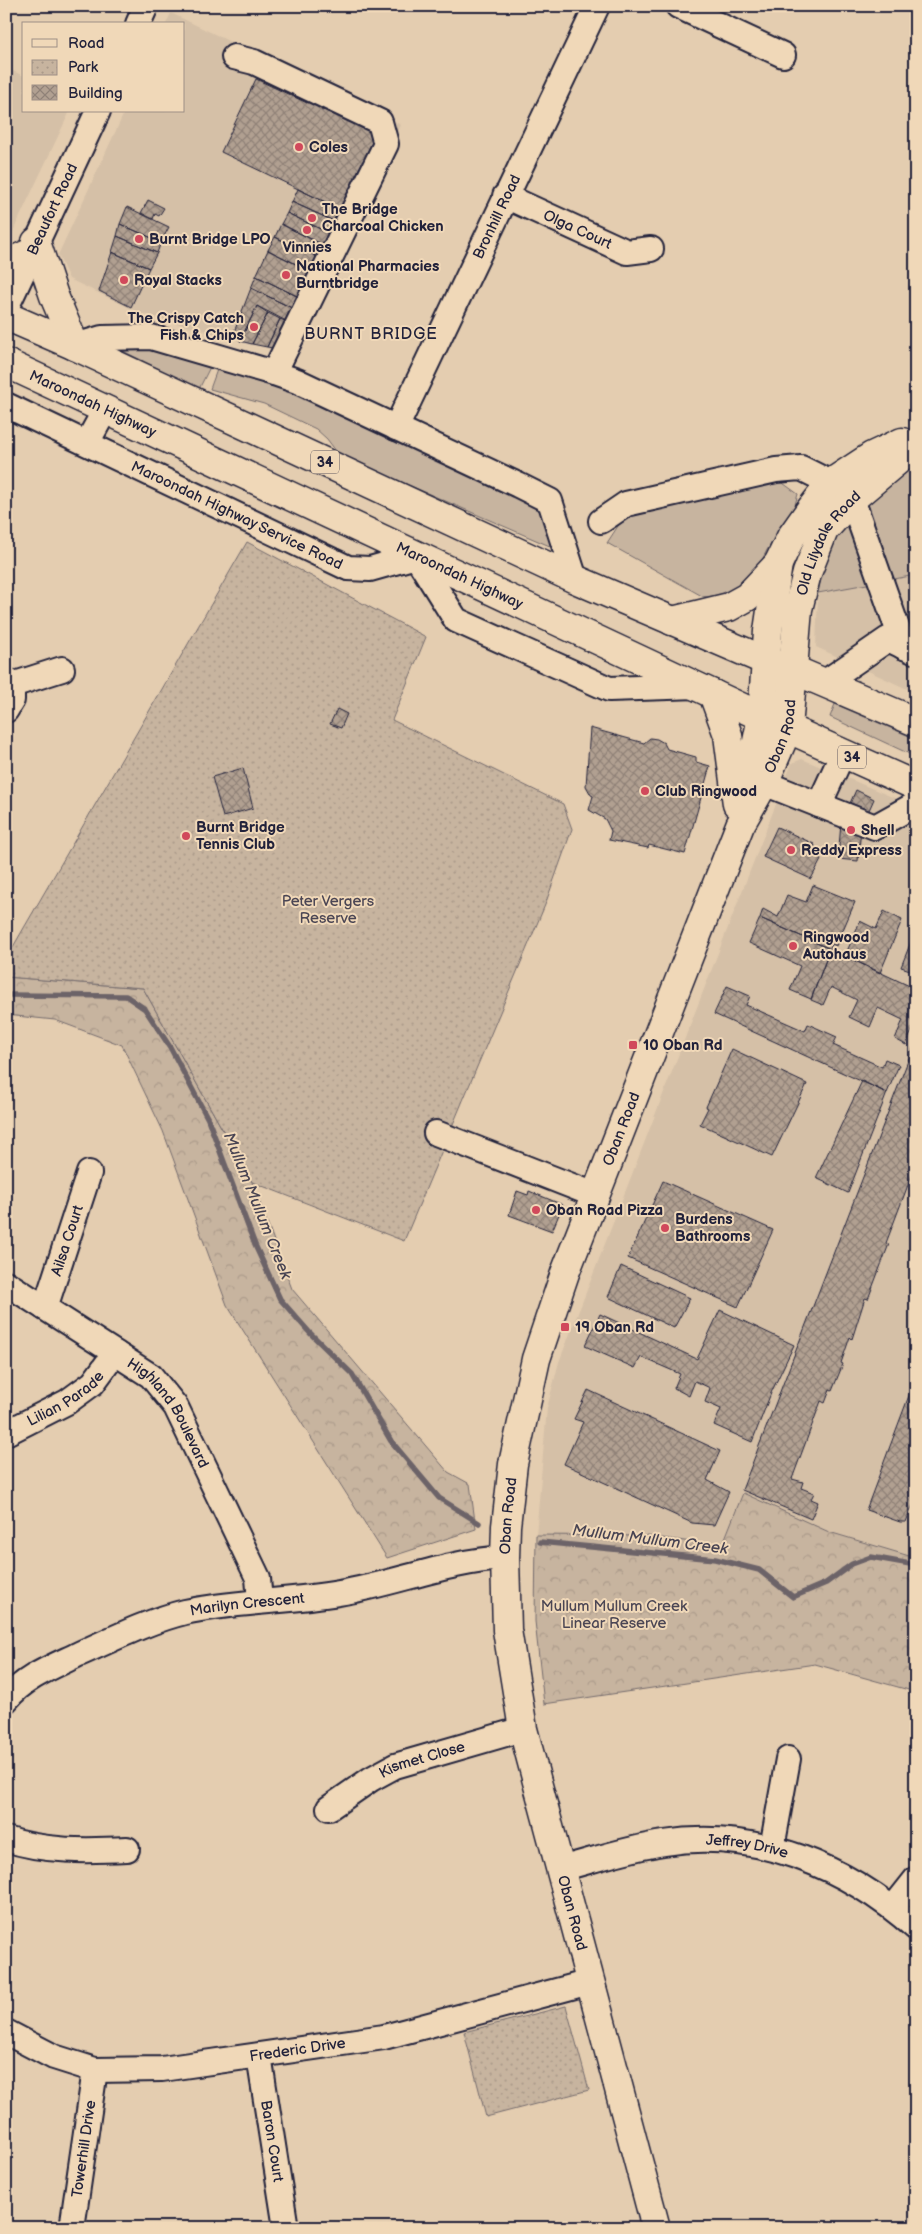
<svg xmlns="http://www.w3.org/2000/svg" width="922" height="2234" font-family="'Balsamiq Sans',sans-serif">
	<style>
		.built { fill: #d5c0a7 }
		.grass { fill: #c7b49f; stroke: #746b6d }
		.forest { fill: url(#forest-crowns); stroke: #746b6d }
		.park { fill: url(#park-dots); stroke: #746b6d }
		.lines { fill: none; stroke-linecap: round; stroke-linejoin: round }
		.stream { stroke: #6c6368; stroke-width: 5.5 }
		.building { fill: url(#building-cross-hatch); stroke: #22223b }
		.minor-casing { stroke: #22223b; stroke-width: 28 }
		.major-casing { stroke: #22223b; stroke-width: 31 }
		.highway-casing { stroke: #22223b; stroke-width: 31 }
		.minor { stroke: #f0d8b8; stroke-width: 24 }
		.major { stroke: #f0d8b8; stroke-width: 28 }
		.highway { stroke: #f0d8b8; stroke-width: 28 }
		.poi-dot { fill: #d1495b; stroke: #f0d8b8; stroke-width: 2 }
		.labels { text-anchor: middle; dominant-baseline: central; stroke-width: 4; stroke-linejoin: round; paint-order: stroke }
		.shield { fill: #f0d8b8; stroke: #605960; stroke-width: 1 }
		.shield-label { font-size: 14px; font-weight: bold; fill: #22223b }
		.poi-label { font-size: 15px; font-weight: bold; fill: #22223b; stroke: #f0d8b8; text-anchor: start }
		.street-label { font-size: 15px; fill: #22223b; stroke: #f0d8b8 }
		.park-label { font-size: 15px; fill: #4b4654; stroke: #f0d8b8 }
		.neighbourhood-label { font-size: 16px; letter-spacing: 1px; fill: #22223b; stroke: #f0d8b8 }
		.water-label { font-size: 16px; font-style: italic; fill: #474352; stroke: #f0d8b8 }
	</style>
	<defs>
		<pattern id="forest-crowns" width="20" height="18" patternUnits="userSpaceOnUse" patternTransform="scale(1.25)"><rect width="20" height="18" fill="#c7b49f"/><path d="M2 6a3 3 0 1 1 6 0M12 15a3 3 0 1 1 6 0" fill="none" stroke="#ab9a8a"/></pattern>
		<pattern id="park-dots" width="8" height="8" patternUnits="userSpaceOnUse" patternTransform="scale(1.25)"><rect width="8" height="8" fill="#c7b49f"/><path d="M2 2h.1M6 6h.1" fill="none" stroke="#ab9a8a" stroke-width="1.8" stroke-linecap="round"/></pattern>
		<pattern id="building-cross-hatch" width="8" height="8" patternUnits="userSpaceOnUse" patternTransform="scale(1.25)"><rect width="8" height="8" fill="#b1a091"/><path d="M0 0l8 8M0 8l8-8" fill="none" stroke="#908278"/></pattern>
	</defs>
	<rect width="100%" height="100%" fill="#e4cdb0"/>
	<filter id="ink" filterUnits="userSpaceOnUse"><feTurbulence type="fractalNoise" baseFrequency=".02" numOctaves="2"/><feDisplacementMap in="SourceGraphic" scale="10" xChannelSelector="R" yChannelSelector="G"/><feConvolveMatrix kernelMatrix="1 2 1 2 8 2 1 2 1" color-interpolation-filters="sRGB"/></filter>
	<g filter="url(#ink)">
		<path class="built" d="M 171,13 L 401,125 L 293,355 L 143,314 L 69,279 L 58,255 L 125,111 L 184,111 L 184,24 L 166,24 Z
			M 6,68 L 24,76 L 24,111 L 70,111 L 6,246 Z
			M 916,575 L 916,693 L 816,647 L 818,593 Z
			M 802,759 L 916,807 L 916,1558 L 829,1532 L 743,1493 L 722,1546 L 647,1536 L 536,1535 L 547,1408 L 559,1362 L 792,763 Z"/>
		<path class="grass" d="M 147,344 L 211,365 L 199,389 L 119,349 Z
			M 218,367 L 294,389 L 541,507 L 555,543 L 552,547 L 339,455 L 327,439 L 316,429 L 264,404 L 210,389 Z
			M 916,466 L 916,575 L 818,593 C 822,571 834,536 849,519 C 868,498 893,482 916,466 Z
			M 780,481 L 798,494 L 793,512 L 767,550 L 756,572 L 746,584 L 719,599 L 702,596 L 607,543 L 618,526 L 631,514 Z
			M 835,704 L 916,739 L 916,757 L 830,717 Z"/>
		<path class="forest" d="M 6,977 L 143,988 L 252,1182 L 292,1289 L 448,1472 L 470,1484 L 476,1529 L 387,1558 L 227,1305 L 163,1131 L 122,1045 L 55,1020 L 6,1015 Z
			M 743,1493 L 829,1532 L 916,1558 L 916,1692 L 815,1664 L 544,1704 L 535,1621 L 536,1535 L 647,1536 L 722,1546 Z"/>
		<path class="park" d="M 247,542 L 426,637 L 392,720 L 563,804 L 572,829 L 545,905 L 404,1241 L 252,1182 L 143,988 L 6,977 L 6,959 Z
			M 566,2006 L 589,2090 L 486,2117 L 464,2032 Z"/>
		<g class="lines">
			<path class="stream" d="M 6,995 L 126,996 L 145,1009 L 170,1047 L 208,1119 L 255,1245 L 280,1299 L 310,1333 L 352,1374 L 391,1441 L 439,1498 L 479,1523
				M 540,1542 L 715,1559 L 759,1570 L 793,1597 L 826,1583 L 852,1564 L 871,1557 L 916,1565"/>
		</g>
		<path class="building" d="M 256,79 L 307,103 L 310,94 L 326,101 L 321,110 L 323,111 L 327,103 L 373,126 L 378,142 L 344,211 L 221,152 Z
			M 298,189 L 344,211 L 338,223 L 292,202 Z
			M 148,200 L 164,208 L 159,216 L 155,214 L 153,219 L 141,213 Z
			M 292,202 L 338,223 L 333,235 L 287,213 Z
			M 127,207 L 169,227 L 161,242 L 120,224 Z
			M 287,213 L 333,235 L 327,247 L 281,224 Z
			M 120,224 L 161,242 L 157,253 L 117,236 Z
			M 281,224 L 327,247 L 322,259 L 275,237 Z
			M 117,236 L 157,253 L 149,268 L 112,252 Z
			M 275,237 L 322,259 L 316,274 L 268,250 Z
			M 268,250 L 316,274 L 303,299 L 256,276 Z
			M 112,252 L 149,268 L 131,307 L 99,291 Z
			M 256,276 L 303,299 L 298,311 L 251,288 Z
			M 251,288 L 298,311 L 290,323 L 257,306 L 240,341 L 234,332 Z
			M 257,306 L 268,313 L 252,344 L 240,341 Z
			M 268,313 L 280,319 L 267,347 L 252,344 Z
			M 280,319 L 290,323 L 278,349 L 267,347 Z
			M 337,709 L 347,714 L 341,728 L 330,724 Z
			M 590,728 L 644,743 L 650,738 L 657,739 L 664,743 L 667,749 L 696,757 L 696,762 L 710,766 L 685,854 L 649,845 L 648,848 L 609,840 L 611,831 L 605,819 L 589,810 L 593,796 L 591,795 L 586,786 Z
			M 243,768 L 253,808 L 223,817 L 212,777 Z
			M 856,790 L 874,799 L 861,828 L 858,861 L 838,859 L 841,823 Z
			M 777,827 L 814,844 L 821,860 L 811,879 L 763,857 Z
			M 813,885 L 855,902 L 836,946 L 832,944 L 830,949 L 760,918 L 763,909 L 778,917 L 787,895 L 806,902 Z
			M 884,911 L 902,920 L 880,973 L 845,956 L 860,921 L 876,929 Z
			M 760,918 L 830,949 L 811,999 L 790,990 L 800,966 L 749,943 Z
			M 916,929 L 916,972 L 901,967 Z
			M 830,949 L 916,989 L 916,1021 L 906,1045 L 895,1039 L 903,1020 L 878,1008 L 870,1027 L 849,1017 L 857,1000 L 831,987 L 823,1005 L 811,1000 Z
			M 727,986 L 750,996 L 746,1005 L 805,1031 L 808,1024 L 837,1037 L 833,1045 L 882,1067 L 885,1059 L 899,1065 L 887,1093 L 714,1014 Z
			M 916,1040 L 916,1164 L 886,1243 L 889,1244 L 868,1299 L 865,1298 L 852,1339 L 850,1337 L 841,1363 L 843,1364 L 832,1391 L 830,1390 L 825,1403 L 821,1401 L 792,1479 L 803,1482 L 801,1488 L 814,1493 L 811,1499 L 818,1502 L 811,1519 L 742,1490 Z
			M 732,1049 L 807,1084 L 772,1157 L 700,1124 L 708,1108 L 706,1107 Z
			M 862,1081 L 887,1093 L 848,1193 L 816,1178 Z
			M 663,1181 L 773,1230 L 738,1307 L 628,1258 Z
			M 517,1191 L 528,1195 L 529,1191 L 563,1205 L 552,1231 L 509,1215 Z
			M 621,1266 L 690,1298 L 674,1328 L 608,1297 Z
			M 720,1310 L 794,1345 L 771,1393 L 752,1442 L 714,1425 L 721,1409 L 705,1402 L 710,1388 L 695,1381 L 689,1396 L 674,1388 L 680,1374 L 641,1357 L 635,1368 L 585,1346 L 600,1314 L 697,1359 Z
			M 916,1377 L 916,1497 L 906,1522 L 900,1522 L 866,1510 Z
			M 588,1390 L 720,1451 L 707,1480 L 729,1492 L 714,1525 L 692,1523 L 564,1464 L 583,1422 L 574,1419 Z"/>
		<g class="lines">
			<defs>
				<g id="minor">
					<path d="M 678,6 L 783,55"/>
					<path d="M 138,24 L 146,6"/>
					<path d="M 234,57 L 254,62 L 380,122 L 386,144 L 274,373"/>
					<path id="s1" d="M 505,196 L 627,252 L 651,249"/>
					<path id="s2" d="M 6,308 L 98,111"/>
					<path d="M 75,346 L 102,338 L 151,337 L 274,373 L 297,381 L 518,485 L 550,501 L 575,579"/>
					<path id="s3" d="M 6,405 L 348,568 L 370,569 L 416,556 L 456,620 L 609,689 L 698,686"/>
					<path id="s4" d="M 396,428 L 597,6"/>
					<path d="M 87,443 L 105,410"/>
					<path d="M 852,499 L 904,647"/>
					<path d="M 601,521 L 626,504 L 776,470 L 801,468 L 831,483"/>
					<path d="M 6,680 L 12,685 L 12,700 L 6,710"/>
					<path d="M 824,683 L 888,639 L 913,651"/>
					<path d="M 12,685 L 62,669"/>
					<path d="M 764,783 L 875,827 L 916,804"/>
					<path d="M 819,805 L 843,753"/>
					<path d="M 436,1133 L 595,1195"/>
					<path id="s5" d="M 6,1283 L 151,1376 L 176,1407 L 258,1578 L 260,1601"/>
					<path id="s6" d="M 45,1308 L 89,1173"/>
					<path id="s7" d="M 6,1433 L 67,1402 L 93,1383 L 115,1353"/>
					<path id="s8" d="M 6,1700 C 25,1677 52,1667 79,1654 C 113,1639 148,1621 185,1612 C 235,1601 287,1602 339,1593 C 395,1584 448,1561 505,1558"/>
					<path id="s9" d="M 329,1808 L 371,1779 L 395,1766 L 523,1729"/>
					<path d="M 6,1839 C 45,1852 87,1851 127,1849"/>
					<path d="M 772,1848 L 788,1759"/>
					<path id="s10" d="M 560,1869 C 594,1860 629,1848 664,1843 C 756,1828 848,1867 916,1928"/>
					<path d="M 893,1908 L 916,1879"/>
					<path id="s11" d="M 6,2032 L 54,2057 L 95,2070 L 162,2069 L 384,2037 L 590,1982"/>
					<path id="s12" d="M 259,2056 L 286,2228"/>
					<path id="s13" d="M 72,2228 L 95,2070"/>
				</g>
				<g id="major">
					<path d="M 672,621 L 729,607 L 747,597 L 778,564"/>
					<path d="M 713,694 L 728,735 L 737,804"/>
					<path d="M 745,801 L 762,717 L 768,631 L 778,564 L 791,537 L 810,510 L 831,483 L 872,456 L 902,442"/>
					<path id="s14" d="M 656,2228 L 523,1729 L 507,1630 L 505,1558 L 506,1526 L 513,1464 L 536,1359 L 565,1273 L 740,825 L 764,783 L 788,728 L 798,609 L 807,573 L 824,530 L 852,499 L 916,445"/>
				</g>
				<g id="highway">
					<path d="M 36,242 L 54,296 L 75,346"/>
					<path d="M 6,264 L 32,252"/>
					<path d="M 6,316 L 75,346 L 575,579 L 766,661 L 794,670 L 916,722"/>
					<path id="s15" d="M 6,363 L 762,717 L 916,786"/>
				</g>
			</defs>
			<use href="#minor" class="minor-casing"/>
			<use href="#major" class="major-casing"/>
			<use href="#highway" class="highway-casing"/>
			<use href="#minor" class="minor"/>
			<use href="#major" class="major"/>
			<use href="#highway" class="highway"/>
		</g>
	</g>
	<g class="poi-dot">
		<circle cx="299" cy="147" r="5"/>
		<circle cx="312" cy="218" r="5"/>
		<circle cx="307" cy="230" r="5"/>
		<circle cx="139" cy="239" r="5"/>
		<circle cx="286" cy="275" r="5"/>
		<circle cx="124" cy="280" r="5"/>
		<circle cx="254" cy="327" r="5"/>
		<circle cx="645" cy="791" r="5"/>
		<circle cx="851" cy="830" r="5"/>
		<circle cx="186" cy="836" r="5"/>
		<circle cx="791" cy="850" r="5"/>
		<circle cx="793" cy="946" r="5"/>
		<rect x="628" y="1040" width="10" height="10" rx="2.5"/>
		<circle cx="536" cy="1210" r="5"/>
		<circle cx="665" cy="1228" r="5"/>
		<rect x="560" y="1322" width="10" height="10" rx="2.5"/>
	</g>
	<g class="labels">
		<g class="shield">
			<rect x="311" y="450.5" width="28" height="23" rx="4"/>
			<rect x="838" y="745.5" width="28" height="23" rx="4"/>
		</g>
		<g class="shield-label">
			<text x="325" y="462">34</text>
			<text x="852" y="757">34</text>
		</g>
		<g class="poi-label">
			<text x="309" y="147">Coles</text>
			<text x="322" y="209">The Bridge<tspan x="322" dy="17">Charcoal Chicken</tspan></text>
			<text x="149" y="239">Burnt Bridge LPO</text>
			<text x="307" y="247" text-anchor="middle">Vinnies</text>
			<text x="296" y="266">National Pharmacies<tspan x="296" dy="17">Burntbridge</tspan></text>
			<text x="134" y="280">Royal Stacks</text>
			<text x="244" y="318" text-anchor="end">The Crispy Catch<tspan x="244" dy="17">Fish &amp; Chips</tspan></text>
			<text x="655" y="791">Club Ringwood</text>
			<text x="196" y="827">Burnt Bridge<tspan x="196" dy="17">Tennis Club</tspan></text>
			<text x="861" y="830">Shell</text>
			<text x="801" y="850">Reddy Express</text>
			<text x="803" y="937">Ringwood<tspan x="803" dy="17">Autohaus</tspan></text>
			<text x="643" y="1045">10 Oban Rd</text>
			<text x="546" y="1210">Oban Road Pizza</text>
			<text x="675" y="1219">Burdens<tspan x="675" dy="17">Bathrooms</tspan></text>
			<text x="575" y="1327">19 Oban Rd</text>
		</g>
		<g class="street-label">
			<text stroke="none"><textPath href="#s2" startOffset="109">Beaufort Road</textPath></text>
			<text stroke="none"><textPath href="#s4" startOffset="234">Bronhill Road</textPath></text>
			<text stroke="none"><textPath href="#s1" startOffset="80">Olga Court</textPath></text>
			<text stroke="none"><textPath href="#s15" startOffset="96">Maroondah Highway</textPath></text>
			<text stroke="none"><textPath href="#s3" startOffset="256">Maroondah Highway Service Road</textPath></text>
			<text stroke="none"><textPath href="#s14" startOffset="1764">Old Lilydale Road</textPath></text>
			<text stroke="none"><textPath href="#s15" startOffset="501">Maroondah Highway</textPath></text>
			<text stroke="none"><textPath href="#s14" startOffset="1561">Oban Road</textPath></text>
			<text stroke="none"><textPath href="#s14" startOffset="1136">Oban Road</textPath></text>
			<text stroke="none"><textPath href="#s6" startOffset="71">Ailsa Court</textPath></text>
			<text stroke="none"><textPath href="#s7" startOffset="69">Lilian Parade</textPath></text>
			<text stroke="none"><textPath href="#s5" startOffset="212">Highland Boulevard</textPath></text>
			<text stroke="none"><textPath href="#s14" startOffset="731">Oban Road</textPath></text>
			<text stroke="none"><textPath href="#s8" startOffset="264">Marilyn Crescent</textPath></text>
			<text stroke="none"><textPath href="#s9" startOffset="106">Kismet Close</textPath></text>
			<text stroke="none"><textPath href="#s10" startOffset="191">Jeffrey Drive</textPath></text>
			<text transform="translate(572 1913) rotate(75)">Oban Road</text>
			<text stroke="none"><textPath href="#s11" startOffset="301">Frederic Drive</textPath></text>
			<text stroke="none"><textPath href="#s12" startOffset="86">Baron Court</textPath></text>
			<text stroke="none"><textPath href="#s13" startOffset="80">Towerhill Drive</textPath></text>
		</g>
		<g class="park-label">
			<text x="328" y="901">Peter Vergers<tspan x="328" dy="17">Reserve</tspan></text>
			<text x="614" y="1606">Mullum Mullum Creek<tspan x="614" dy="17">Linear Reserve</tspan></text>
		</g>
		<g class="neighbourhood-label">
			<text x="371" y="334">BURNT BRIDGE</text>
		</g>
		<g class="water-label">
			<text transform="translate(257 1206) rotate(68)">Mullum Mullum Creek</text>
			<text transform="translate(650 1540) rotate(7)">Mullum Mullum Creek</text>
		</g>
	</g>
	<rect width="922" height="2234" fill="none" stroke="#f0d8b8" stroke-width="25"/>
	<rect x="12" y="12" width="897" height="2209" fill="none" stroke="#22223b" stroke-width="2" filter="url(#ink)"/>
	<rect x="22" y="22" width="162" height="90" fill="#f0d8b8" stroke="#9e8f86"/>
	<rect x="32" y="39" width="25" height="8" fill="#f0d8b8" stroke="#9e8f86"/>
	<text x="68" y="48" font-size="15" fill="#22223b">Road</text>
	<rect x="32" y="60" width="25" height="15" fill="url(#park-dots)" stroke="#9e8f86"/>
	<text x="68" y="72" font-size="15" fill="#22223b">Park</text>
	<rect x="32" y="85" width="25" height="15" fill="url(#building-cross-hatch)" stroke="#9e8f86"/>
	<text x="68" y="98" font-size="15" fill="#22223b">Building</text>
</svg>
